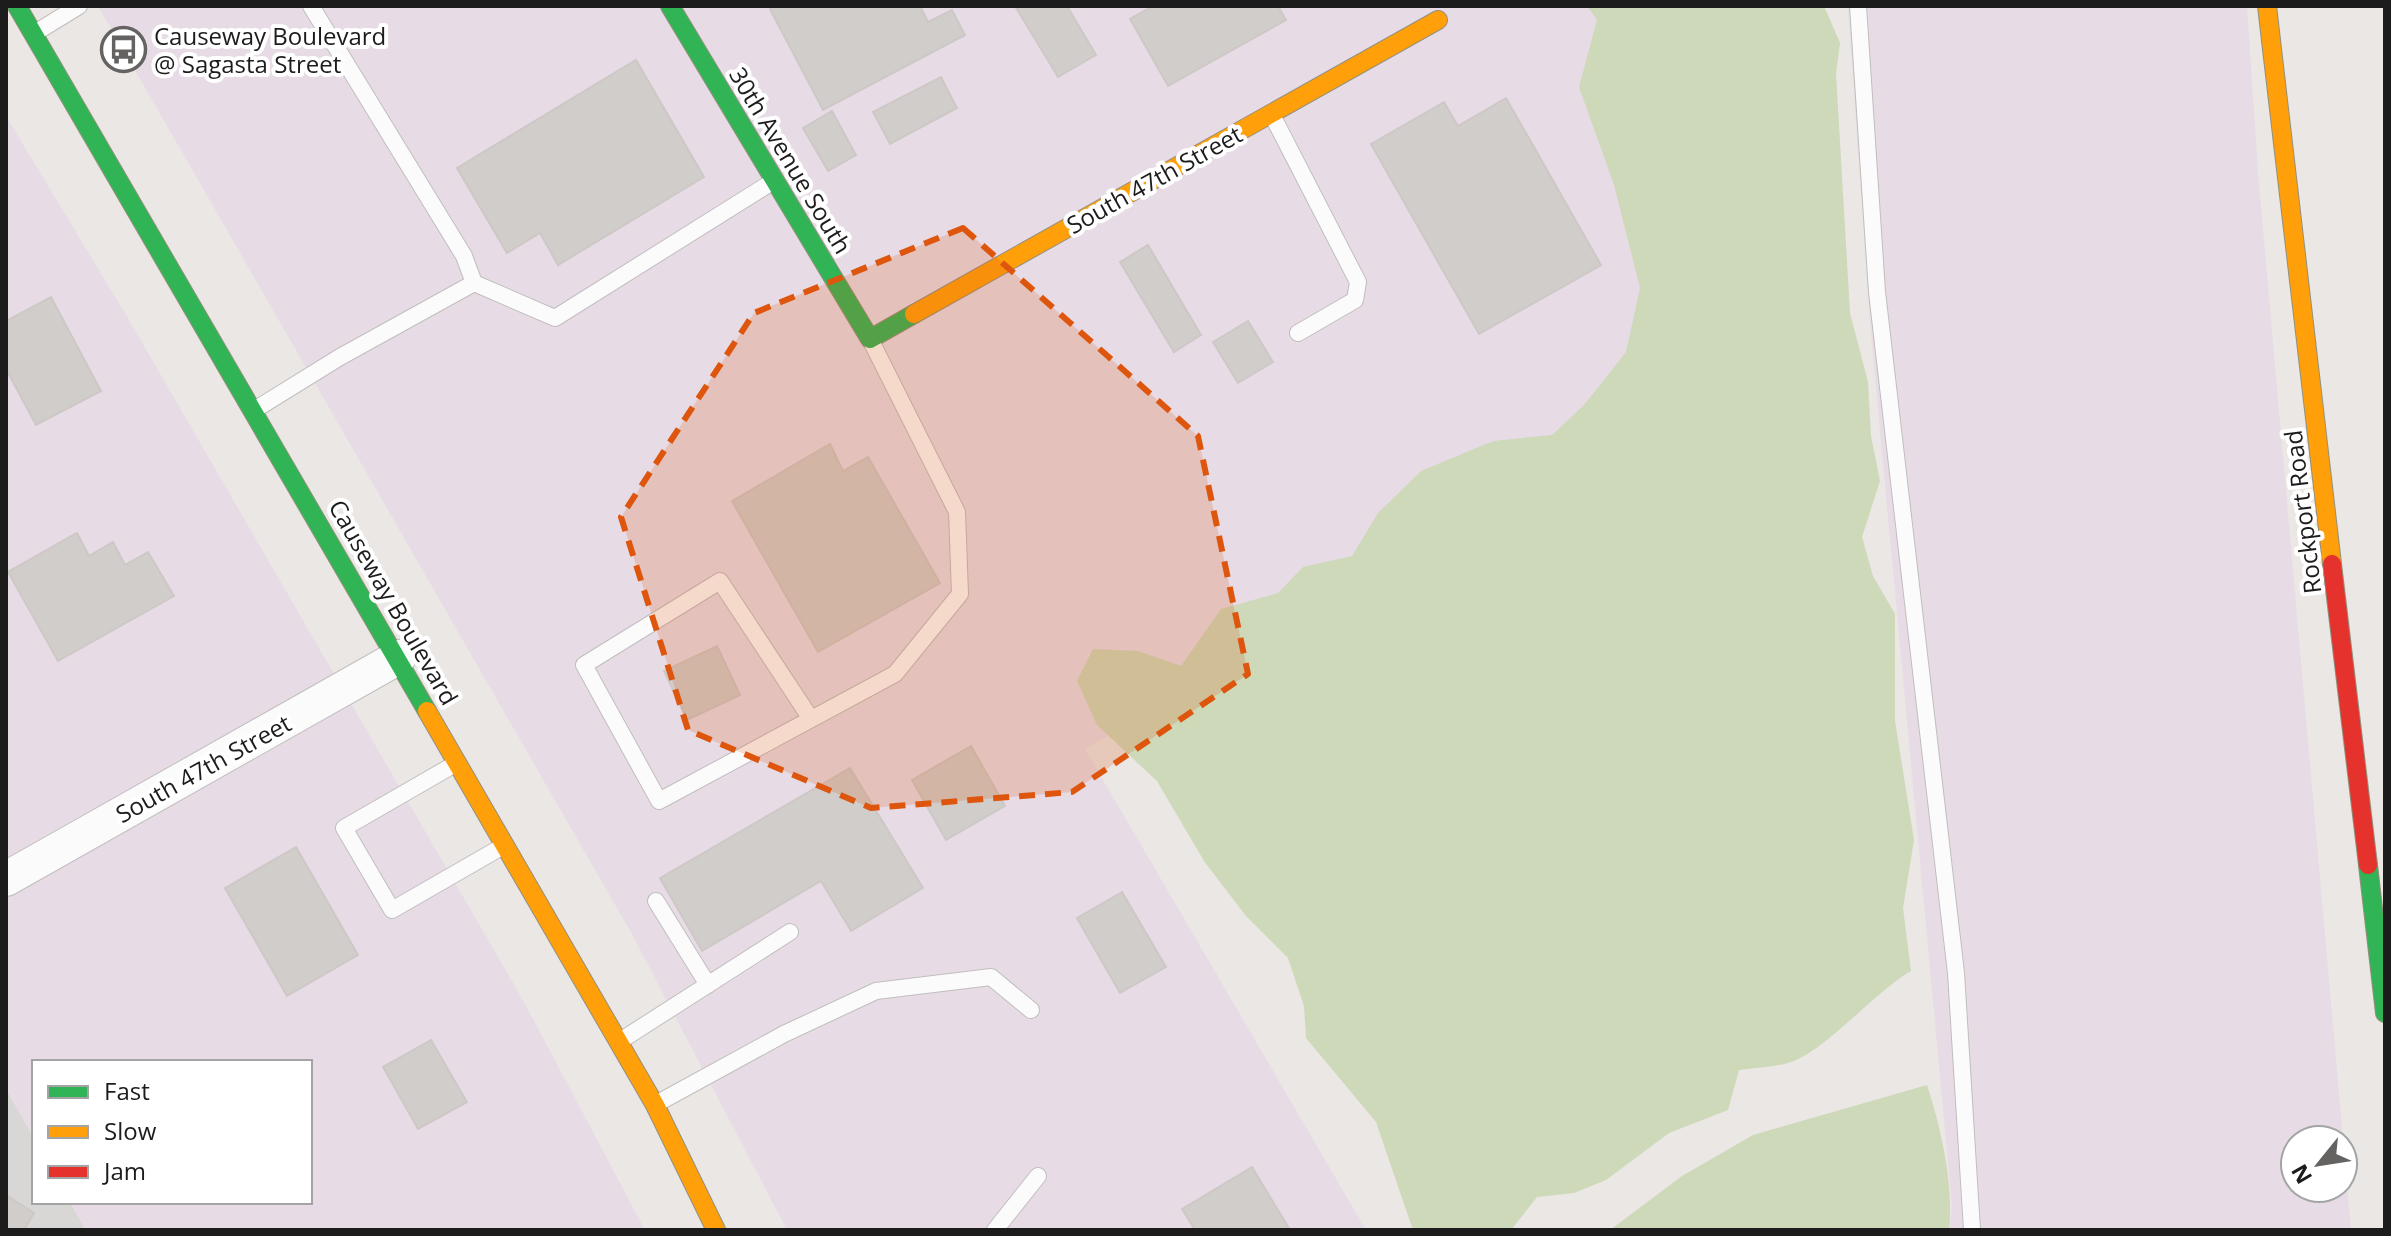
<svg xmlns="http://www.w3.org/2000/svg" width="2391" height="1236" font-family="'Open Sans',sans-serif">
	<style>
		.residential { fill: #d9d7d6 }
		.industrial { fill: #e7dce6; fill-rule: evenodd }
		.forest { fill: #cdd9b9 }
		.building { fill: #d1cdcb; stroke: #cdc8c6; stroke-width: 2 }
		.lines { fill: none; stroke-linecap: round; stroke-linejoin: round }
		.lane-casing { stroke: #c0bebd; stroke-width: 18 }
		.street-casing { stroke: #c0bebd; stroke-width: 36 }
		.fast-casing { stroke: #94907d; stroke-width: 20 }
		.slow-casing { stroke: #94907d; stroke-width: 20 }
		.jam-casing { stroke: #94907d; stroke-width: 20 }
		.lane { stroke: #fcfbfb; stroke-width: 16 }
		.street { stroke: #fcfbfb; stroke-width: 34 }
		.fast { stroke: #30b455; stroke-width: 18 }
		.slow { stroke: #ff9f0a; stroke-width: 18 }
		.jam { stroke: #e5322d; stroke-width: 18 }
		.marked { fill: #de560d; fill-opacity: 0.2; stroke: #de560d; stroke-width: 6; stroke-dasharray: 16 10; stroke-linejoin: round }
		.labels { text-anchor: middle; dominant-baseline: central; stroke-width: 8; stroke-linejoin: round; paint-order: stroke }
		.poi-label { font-size: 24px; fill: #1c1c1c; stroke: #fff; text-anchor: start }
		.street-label { font-size: 24px; fill: #1c1c1c; stroke: #fff }
	</style>
	<rect width="100%" height="100%" fill="#eae7e4"/>
	<path class="residential" d="M 6,1089 L 34,1138 L 34,1202 L 70,1202 L 86,1230 L 6,1230 Z"/>
	<path class="industrial" d="M 98,6 L 1615,6 L 1690,394 L 1085,749 L 1366,1230 L 787,1230 L 633,936 Z
		M 1848,6 L 2247,6 L 2258,172 L 2351,1230 L 1949,1230 L 1952,1206 L 1870,323 ZM 2295,1140 L 2343,1140 L 2343,1188 L 2295,1188 Z
		M 6,116 L 129,320 L 524,1002 L 645,1230 L 86,1230 L 70,1202 L 310,1202 L 310,1062 L 34,1062 L 34,1138 L 6,1089 Z"/>
	<path class="forest" d="M 1587,6 L 1824,6 L 1840,43 L 1836,74 L 1850,313 L 1868,382 L 1871,436 L 1880,481 L 1862,537 L 1873,576 L 1895,614 L 1895,721 L 1914,840 L 1903,908 L 1911,971 C 1874,992 1824,1053 1788,1063 C 1772,1067 1755,1068 1739,1070 L 1728,1110 L 1669,1133 L 1606,1180 L 1574,1193 L 1537,1197 L 1511,1230 L 1413,1230 L 1376,1122 L 1306,1038 L 1304,1006 L 1288,958 L 1246,916 L 1204,861 L 1157,781 L 1097,725 L 1077,681 L 1093,649 L 1138,651 L 1181,666 L 1221,609 L 1278,593 L 1303,567 L 1352,556 L 1378,513 L 1421,471 L 1493,441 L 1552,435 L 1584,405 L 1626,352 L 1640,288 L 1614,185 L 1579,87 L 1597,20 Z
		M 1927,1085 C 1941,1129 1954,1184 1949,1230 L 1610,1230 L 1682,1176 L 1753,1135 Z"/>
	<path class="building" d="M 775,6 L 920,6 L 928,22 L 952,10 L 965,35 L 823,110 L 770,9 Z
		M 1015,6 L 1067,6 L 1096,55 L 1058,77 Z
		M 1153,6 L 1278,6 L 1286,20 L 1168,86 L 1130,19 Z
		M 636,60 L 704,177 L 558,265 L 540,233 L 507,253 L 457,168 Z
		M 941,77 L 957,108 L 890,144 L 873,112 Z
		M 1506,98 L 1601,265 L 1479,334 L 1371,144 L 1444,102 L 1458,126 Z
		M 832,111 L 856,155 L 828,171 L 803,128 Z
		M 1148,245 L 1201,335 L 1174,352 L 1120,262 Z
		M 51,297 L 101,391 L 36,425 L 6,369 L 6,321 Z
		M 1248,321 L 1273,362 L 1238,383 L 1213,342 Z
		M 830,444 L 843,471 L 868,457 L 940,583 L 818,652 L 732,501 Z
		M 77,533 L 89,556 L 113,542 L 125,565 L 148,552 L 174,596 L 58,661 L 8,572 Z
		M 717,646 L 740,695 L 687,720 L 664,671 Z
		M 971,746 L 1005,806 L 946,840 L 912,780 Z
		M 850,768 L 923,888 L 851,931 L 821,881 L 702,951 L 660,878 Z
		M 296,847 L 358,955 L 287,996 L 225,888 Z
		M 1122,892 L 1166,967 L 1120,993 L 1077,918 Z
		M 431,1040 L 467,1102 L 418,1129 L 383,1067 Z
		M 1252,1167 L 1290,1230 L 1195,1230 L 1182,1209 Z
		M 6,1195 L 34,1213 L 24,1230 L 6,1230 Z"/>
	<g class="lines">
		<defs>
			<path id="lane" d="M 311,6 L 464,256 L 474,283
				M 1858,6 L 1877,292 L 1956,973 L 1972,1230
				M 35,33 L 79,6
				M 1272,115 L 1358,282 L 1355,300 L 1298,333
				M 256,409 L 340,357 L 474,283 L 555,318 L 772,182
				M 811,719 L 720,581 L 584,665 L 659,801 L 895,674 L 960,594 L 957,512 L 871,341
				M 455,764 L 344,828 L 392,910 L 505,845
				M 656,901 L 708,985
				M 620,1041 L 790,932
				M 656,1104 L 784,1034 L 876,991 L 991,977 L 1031,1010
				M 995,1230 L 1038,1176"/>
			<path id="street" d="M 6,879 L 399,657"/>
			<path id="fast" d="M 17,6 L 427,711
				M 670,6 L 870,339 L 914,314
				M 2368,865 L 2385,1013"/>
			<path id="slow" d="M 2267,6 L 2332,564
				M 914,314 L 1438,20
				M 427,711 L 655,1105 L 716,1230"/>
			<path id="jam" d="M 2332,564 L 2368,865"/>
		</defs>
		<use href="#lane" class="lane-casing"/>
		<use href="#street" class="street-casing"/>
		<use href="#fast" class="fast-casing"/>
		<use href="#slow" class="slow-casing"/>
		<use href="#jam" class="jam-casing"/>
		<use href="#lane" class="lane"/>
		<use href="#street" class="street"/>
		<use href="#fast" class="fast"/>
		<use href="#slow" class="slow"/>
		<use href="#jam" class="jam"/>
	</g>
	<path class="marked" d="M 963,228 L 1198,436 L 1248,674 L 1072,792 L 871,808 L 688,730 L 621,517 L 754,313 Z"/>
	<defs>
		<symbol id="bus-ring" viewBox="-11 -11 22 22"><circle r="9.5" fill="#fff" stroke="#646362" stroke-width="1.5"/><path d="M-5-6H5V4H4V6H2V4H-2V6H-4V4H-5ZM-3.5-4V0h7V-4ZM-3.5 1.2v1.5H-2V1.2ZM2 1.2v1.5H3.5V1.2Z" fill="#646362"/></symbol>
	</defs>
	<g fill-rule="evenodd">
		<use href="#bus-ring" x="98" y="24" width="51" height="51"/>
	</g>
	<g class="labels">
		<g class="poi-label">
			<text x="154" y="35">Causeway Boulevard<tspan x="154" dy="28">@ Sagasta Street</tspan></text>
		</g>
		<g class="street-label">
			<text transform="translate(791 160) rotate(59)">30th Avenue South</text>
			<text transform="translate(1154 179) rotate(-29)">South 47th Street</text>
			<text transform="translate(2302 512) rotate(-97)">Rockport Road</text>
			<text transform="translate(394 602) rotate(60)">Causeway Boulevard</text>
			<text transform="translate(203 768) rotate(-29)">South 47th Street</text>
		</g>
	</g>
	<rect width="2391" height="1236" fill="none" stroke="#1c1c1c" stroke-width="16"/>
	<rect x="32" y="1060" width="280" height="144" fill="#ffffff" stroke="#a4a4a4" stroke-width="2"/>
	<rect x="48" y="1086" width="40" height="12" fill="#30b455" stroke="#a4a4a4" stroke-width="2"/>
	<text x="104" y="1100" font-size="24" fill="#1c1c1c">Fast</text>
	<rect x="48" y="1126" width="40" height="12" fill="#ff9f0a" stroke="#a4a4a4" stroke-width="2"/>
	<text x="104" y="1140" font-size="24" fill="#1c1c1c">Slow</text>
	<rect x="48" y="1166" width="40" height="12" fill="#e5322d" stroke="#a4a4a4" stroke-width="2"/>
	<text x="104" y="1180" font-size="24" fill="#1c1c1c">Jam</text>
	<g transform="translate(2319 1164) rotate(240)"><circle r="38" fill="#ffffff" stroke="#a4a4a4" stroke-width="2"/>
	<path d="M0-6L14 30L0 20L-14 30Z" fill="#646362"/>
	<text y="-12" font-size="22" font-weight="bold" text-anchor="middle" fill="#1c1c1c">N</text>
	</g>
</svg>
